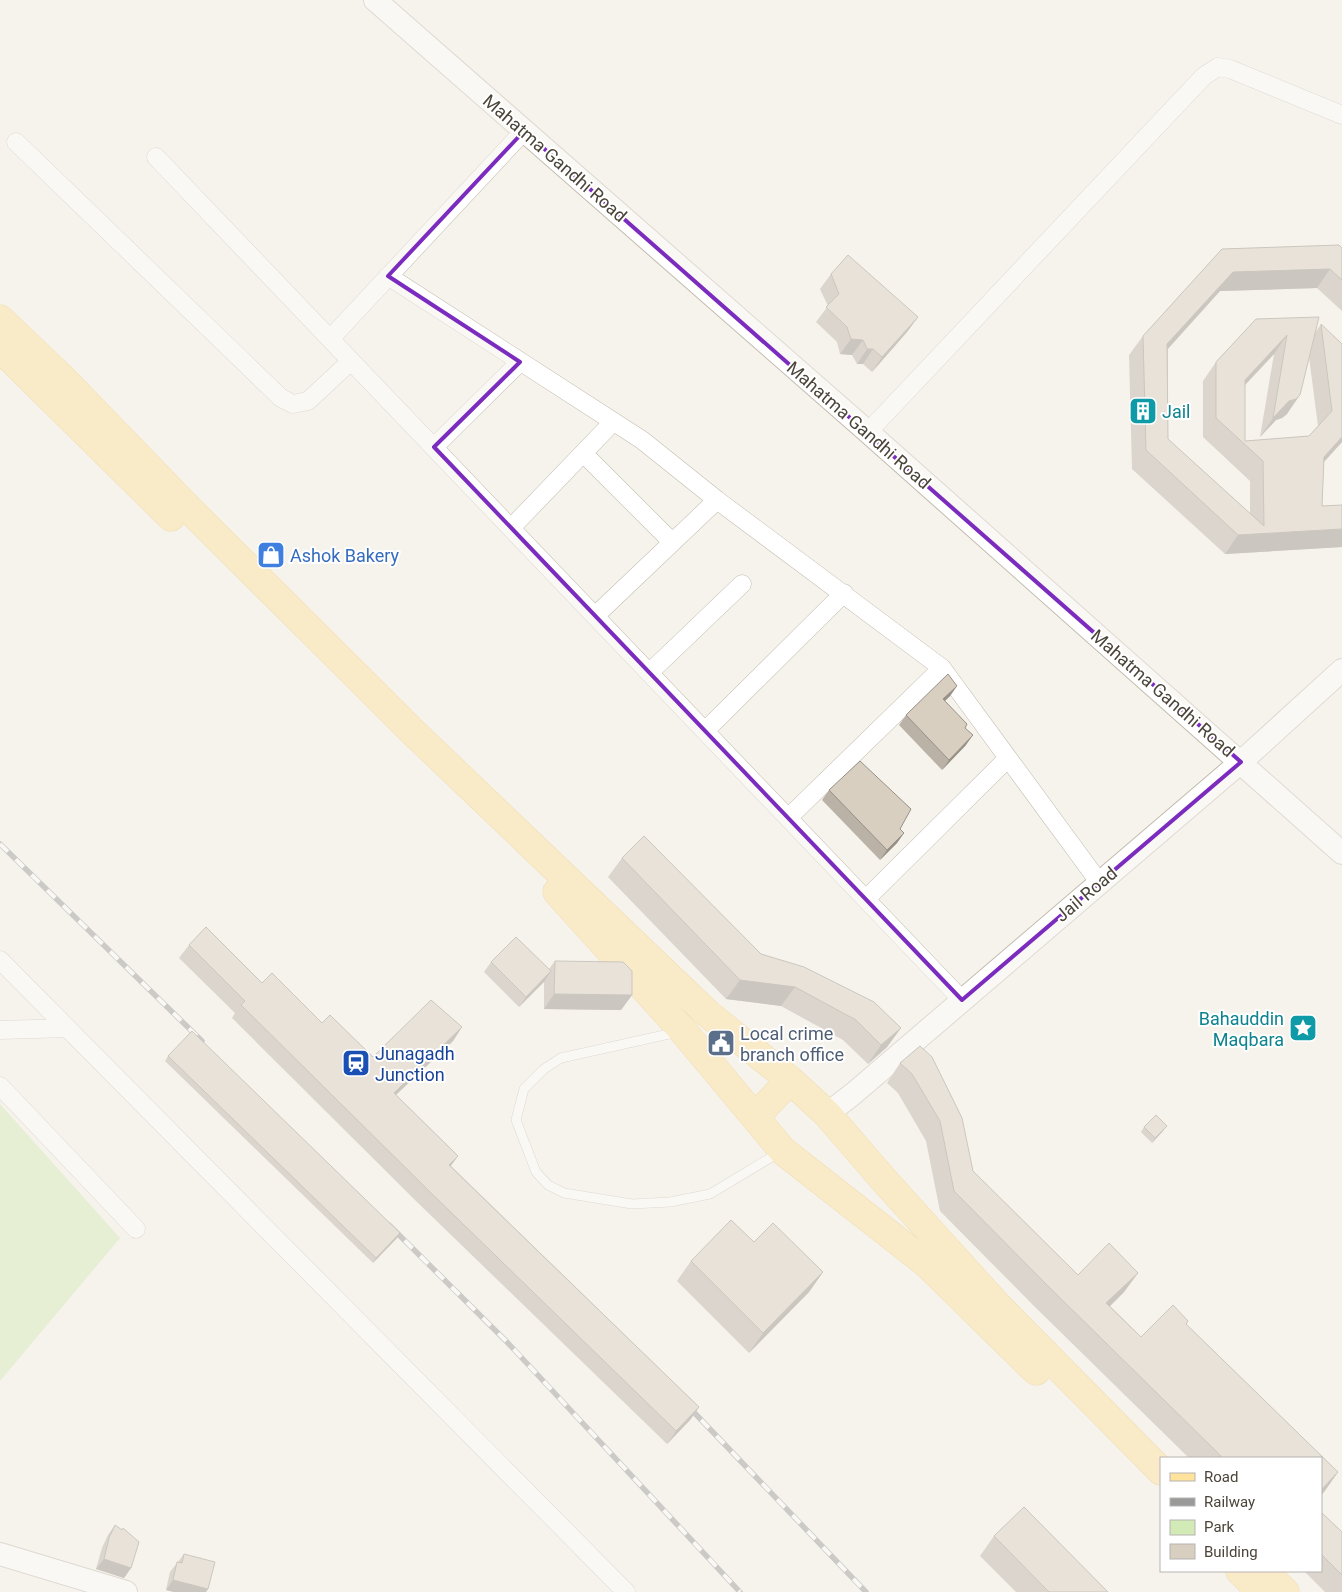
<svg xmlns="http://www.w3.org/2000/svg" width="1342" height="1592" font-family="Roboto,sans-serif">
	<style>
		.green { fill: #d2eab5 }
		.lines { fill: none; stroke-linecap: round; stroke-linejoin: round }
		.service-casing { stroke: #c2bbae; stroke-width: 10 }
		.minor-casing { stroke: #c2bbae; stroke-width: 19 }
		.tertiary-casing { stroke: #c2bbae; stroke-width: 24 }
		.primary-casing { stroke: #e6c16a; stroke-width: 29 }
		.service { stroke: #fff; stroke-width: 9 }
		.minor { stroke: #fff; stroke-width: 18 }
		.tertiary { stroke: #fff; stroke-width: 22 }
		.primary { stroke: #ffe39c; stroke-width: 28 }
		.rail-casing { stroke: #9a9a9a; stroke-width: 5.5 }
		.rail { stroke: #fff; stroke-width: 4; stroke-dasharray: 11; stroke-linecap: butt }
		.wall { fill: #bab2a6; fill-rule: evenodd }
		.shaded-wall { fill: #979187 }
		.building { fill: #d8cfc1; stroke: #979187 }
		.marked { fill: none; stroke: #7b2cbf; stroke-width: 4; stroke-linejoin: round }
		.labels { text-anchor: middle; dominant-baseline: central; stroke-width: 4; stroke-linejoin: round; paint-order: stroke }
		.street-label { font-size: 18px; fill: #4b4439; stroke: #fff }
		.culture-label { font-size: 18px; fill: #0d838f; stroke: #fff; text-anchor: start }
		.shop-label { font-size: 18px; fill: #366cbe; stroke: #fff; text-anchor: start }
		.service-label { font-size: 18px; fill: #4e5e75; stroke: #fff; text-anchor: start }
		.transit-label { font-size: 18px; fill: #164399; stroke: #fff; text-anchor: start }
	</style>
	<rect width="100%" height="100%" fill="#f6f3ec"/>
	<path class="green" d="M 0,1104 L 120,1238 L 0,1381 Z"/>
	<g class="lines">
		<defs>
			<path id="service" d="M 678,1032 L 561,1058 L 544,1069 L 524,1089 L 516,1120 L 536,1172 L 548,1185 L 564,1193 L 632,1204 L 670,1202 L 710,1194 L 780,1152"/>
			<path id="minor" d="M 16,142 L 281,398 L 293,404 L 308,401 L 351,361
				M 156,157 L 962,1000
				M 388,276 L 642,440 L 717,500 L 942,668 L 1099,882
				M 330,339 L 524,131
				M 868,432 L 1204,76 L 1218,67 L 1230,69 L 1342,115
				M 434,447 L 520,362
				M 583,453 L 672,542
				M 511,528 L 613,422
				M 595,616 L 717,500
				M 649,673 L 742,584
				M 705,731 L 844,593
				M 788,818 L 942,668
				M 866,899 L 1008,758
				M 0,960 L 626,1592
				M 0,1030 L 67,1028
				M 0,1086 L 136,1229"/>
			<path id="tertiary" d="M 375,0 L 868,432 L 1342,853
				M 827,1114 L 853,1094 L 1241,762 L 1342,670
				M 0,1554 L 126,1592"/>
			<path id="primary" d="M 0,319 L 66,382 L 192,512 L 414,733 L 708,1014 L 790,1080 L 827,1114 L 883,1179 L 998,1306 L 1161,1471
				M 0,348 L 171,517
				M 557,892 L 683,1031 L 783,1151 L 926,1263 L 1036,1371
				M 755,1117 L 790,1080
				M 1240,1571 L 1261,1592
				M 1263,1571 L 1285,1592"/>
		</defs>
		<use href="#service" class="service-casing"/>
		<use href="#minor" class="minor-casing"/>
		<use href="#tertiary" class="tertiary-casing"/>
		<use href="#primary" class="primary-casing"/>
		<use href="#service" class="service"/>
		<use href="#minor" class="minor"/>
		<use href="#tertiary" class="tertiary"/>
		<use href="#primary" class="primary"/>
		<defs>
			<path id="rail" d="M 0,844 L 202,1041
				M 389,1225 L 507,1342 L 740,1592
				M 686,1404 L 866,1592"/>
		</defs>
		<use href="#rail" class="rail-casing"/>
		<use href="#rail" class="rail"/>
	</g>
	<path class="wall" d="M 1342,248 L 1342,311 L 1317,288 L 1220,291 L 1168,349 L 1168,439 L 1250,514 L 1250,481 L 1203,437 L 1203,381 L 1216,362 L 1256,319 L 1315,333 L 1321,324 L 1342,442 L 1324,462 L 1322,506 L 1342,505 L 1342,547 L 1225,554 L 1132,469 L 1129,355 L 1143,336 L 1222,249 ZM 1274,354 L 1260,437 L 1276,420 L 1282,418 L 1287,414 L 1309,357 L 1318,426 L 1309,436 L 1245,441 L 1245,384 Z
		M 831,274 L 918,317 L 907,332 L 872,372 L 863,364 L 857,364 L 852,355 L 840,354 L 837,342 L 816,322 L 828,306 L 820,289 Z
		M 957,686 L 950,696 L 945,701 L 965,728 L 966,745 L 942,770 L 899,725 L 906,715 Z
		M 829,790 L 900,829 L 904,833 L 897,843 L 880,860 L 822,800 Z
		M 622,858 L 761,954 L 901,1028 L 887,1047 L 868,1064 L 843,1040 L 781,1006 L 726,999 L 608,877 Z
		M 189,945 L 262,983 L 373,1057 L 462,1027 L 453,1041 L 396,1095 L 458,1156 L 451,1166 L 699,1407 L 690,1420 L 667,1444 L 417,1202 L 232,1018 L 235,1013 L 179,958 Z
		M 555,961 L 632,995 L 621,1010 L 544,1009 L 544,981 L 519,1007 L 484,972 L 491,962 L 549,969 Z
		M 920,1046 L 973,1171 L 1078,1275 L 1138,1273 L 1124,1292 L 1110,1306 L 1141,1337 L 1188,1321 L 1186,1324 L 1338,1472 L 1324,1492 L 1321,1458 L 1189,1458 L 1034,1306 L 940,1211 L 926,1141 L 898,1093 L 887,1083 L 900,1063 Z
		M 168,1056 L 397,1238 L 373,1263 L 165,1061 Z
		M 1144,1127 L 1163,1131 L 1152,1143 L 1141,1132 Z
		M 691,1261 L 823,1272 L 809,1292 L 749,1353 L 677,1281 Z
		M 1321,1512 L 1342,1532 L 1342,1592 L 1325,1592 L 1304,1571 L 1321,1571 Z
		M 115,1525 L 131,1568 L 124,1578 L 96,1569 L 102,1548 L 108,1535 Z
		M 994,1536 L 1108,1592 L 1016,1592 L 980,1556 Z
		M 184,1554 L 208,1589 L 206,1592 L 174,1592 L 166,1590 L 170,1572 Z"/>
	<path class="shaded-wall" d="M 1330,269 L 1317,288 L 1220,291 L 1154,364 L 1167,344 L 1233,272 Z
		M 918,317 L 907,332 L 872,372 L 882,357 Z
		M 1287,335 L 1274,354 L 1232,399 L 1245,380 Z
		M 851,339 L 863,340 L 852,355 L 840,354 Z
		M 867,349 L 873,349 L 863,364 L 857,364 Z
		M 1300,395 L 1287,414 L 1282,418 L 1276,420 L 1260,437 L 1273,418 L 1289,401 Z
		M 1342,437 L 1342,442 L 1311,476 L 1324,457 Z
		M 1342,529 L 1342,547 L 1225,554 L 1238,535 Z
		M 957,686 L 950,696 L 936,709 L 943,699 Z
		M 973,735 L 966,745 L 942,770 L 949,760 Z
		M 904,833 L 897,843 L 880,860 L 887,850 Z
		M 551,971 L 544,982 L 519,1007 L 526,997 Z
		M 740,980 L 795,987 L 781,1006 L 726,999 Z
		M 554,994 L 632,995 L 621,1010 L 544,1009 Z
		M 462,1027 L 453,1041 L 384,1106 L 394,1093 Z
		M 901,1028 L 887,1047 L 868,1064 L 881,1045 Z
		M 1167,1126 L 1163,1131 L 1152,1143 L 1155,1138 Z
		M 458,1156 L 448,1169 L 449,1165 Z
		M 400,1233 L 397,1238 L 373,1263 L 376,1258 Z
		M 823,1272 L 809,1292 L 749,1353 L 763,1333 Z
		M 1138,1273 L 1124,1292 L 1093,1323 L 1106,1303 Z
		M 699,1407 L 690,1420 L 667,1444 L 676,1431 Z
		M 1338,1472 L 1324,1492 L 1321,1496 L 1321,1490 Z
		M 104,1559 L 131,1568 L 124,1578 L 96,1569 Z
		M 173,1580 L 208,1589 L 206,1592 L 174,1592 L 166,1590 Z"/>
	<path class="building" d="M 1339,245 L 1342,248 L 1342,280 L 1330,269 L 1233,272 L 1167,344 L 1168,439 L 1264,526 L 1263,461 L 1216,418 L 1216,362 L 1256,319 L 1319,317 L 1300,395 L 1296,399 L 1289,401 L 1273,418 L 1287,335 L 1245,380 L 1245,441 L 1309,436 L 1332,411 L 1321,324 L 1342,344 L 1342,437 L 1324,457 L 1322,506 L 1342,505 L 1342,529 L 1238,535 L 1146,450 L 1143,336 L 1222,249 Z
		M 848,255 L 918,317 L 882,357 L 873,349 L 867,349 L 863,340 L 851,339 L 847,327 L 826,307 L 839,294 L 831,274 Z
		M 948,674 L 957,686 L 943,699 L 967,724 L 965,728 L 973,735 L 949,760 L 906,715 Z
		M 860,761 L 911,809 L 900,829 L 904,833 L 887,850 L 829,790 Z
		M 644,836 L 761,954 L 804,967 L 874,1002 L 901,1028 L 881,1045 L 856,1020 L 795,987 L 740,980 L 622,858 Z
		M 206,927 L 262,983 L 272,973 L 322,1023 L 330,1015 L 373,1057 L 431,1000 L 462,1027 L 394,1093 L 458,1156 L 449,1165 L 699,1407 L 676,1431 L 426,1188 L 241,1005 L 245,1001 L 189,945 Z
		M 516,937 L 551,971 L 526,997 L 491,962 Z
		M 555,961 L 623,962 L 632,971 L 632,995 L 554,994 Z
		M 192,1031 L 400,1233 L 376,1258 L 168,1056 Z
		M 920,1046 L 932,1057 L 962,1118 L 973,1171 L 1078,1275 L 1109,1243 L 1138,1273 L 1106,1303 L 1141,1337 L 1173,1305 L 1188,1321 L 1186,1324 L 1338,1472 L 1321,1490 L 1321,1458 L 1223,1458 L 1048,1286 L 954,1191 L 940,1121 L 912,1074 L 900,1063 Z
		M 1156,1115 L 1167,1126 L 1155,1138 L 1144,1127 Z
		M 731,1220 L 754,1242 L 773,1223 L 823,1272 L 763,1333 L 691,1261 Z
		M 1024,1507 L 1108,1592 L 1049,1592 L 994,1536 Z
		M 1321,1512 L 1342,1532 L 1342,1575 L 1321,1554 Z
		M 115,1525 L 122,1530 L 123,1528 L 139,1542 L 131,1568 L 104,1559 L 109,1538 Z
		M 184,1554 L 215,1562 L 208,1589 L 173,1580 L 177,1562 L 182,1563 Z"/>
	<path d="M0 0H1342V1592H0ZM 524,131 L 1241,762 L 962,1000 L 434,447 L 520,362 L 388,276 Z" fill="#f6f3ec" fill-opacity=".55" fill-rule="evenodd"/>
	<path class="marked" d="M 524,131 L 1241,762 L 962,1000 L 434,447 L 520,362 L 388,276 Z"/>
	<defs>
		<symbol id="building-square" viewBox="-11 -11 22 22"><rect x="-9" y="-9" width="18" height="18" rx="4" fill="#0f9aa8" stroke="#fff"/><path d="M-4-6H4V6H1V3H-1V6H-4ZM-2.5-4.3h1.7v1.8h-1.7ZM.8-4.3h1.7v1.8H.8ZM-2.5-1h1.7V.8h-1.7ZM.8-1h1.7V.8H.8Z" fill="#fff"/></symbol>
		<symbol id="shop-square" viewBox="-11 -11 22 22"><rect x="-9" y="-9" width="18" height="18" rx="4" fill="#3f7fe0" stroke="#fff"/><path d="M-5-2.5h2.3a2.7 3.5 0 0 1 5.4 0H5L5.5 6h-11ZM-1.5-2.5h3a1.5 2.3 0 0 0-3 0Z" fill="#fff"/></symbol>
		<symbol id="sight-square" viewBox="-11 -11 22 22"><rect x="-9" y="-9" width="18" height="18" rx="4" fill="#0f9aa8" stroke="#fff"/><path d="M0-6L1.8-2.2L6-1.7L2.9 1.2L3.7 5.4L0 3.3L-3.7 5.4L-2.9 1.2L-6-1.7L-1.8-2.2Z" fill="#fff"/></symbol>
		<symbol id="civic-square" viewBox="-11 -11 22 22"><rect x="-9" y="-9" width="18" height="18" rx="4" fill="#5c6f8a" stroke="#fff"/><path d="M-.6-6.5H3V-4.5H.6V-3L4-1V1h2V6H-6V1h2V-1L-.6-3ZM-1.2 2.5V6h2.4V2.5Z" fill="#fff"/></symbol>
		<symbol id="station-square" viewBox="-11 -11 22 22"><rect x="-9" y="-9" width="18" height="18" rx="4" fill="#1a4fb4" stroke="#fff"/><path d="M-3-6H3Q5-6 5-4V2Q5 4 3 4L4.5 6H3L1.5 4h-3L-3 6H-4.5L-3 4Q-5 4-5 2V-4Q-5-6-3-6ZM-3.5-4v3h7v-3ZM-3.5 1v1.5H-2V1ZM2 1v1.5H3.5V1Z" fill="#fff"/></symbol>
	</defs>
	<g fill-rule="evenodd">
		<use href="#building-square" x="1127" y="395" width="32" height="32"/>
		<use href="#shop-square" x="255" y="539" width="32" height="32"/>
		<use href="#sight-square" x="1287" y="1012" width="32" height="32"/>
		<use href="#civic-square" x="705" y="1027" width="32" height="32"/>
		<use href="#station-square" x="340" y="1047" width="32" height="32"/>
	</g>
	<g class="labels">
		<g class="street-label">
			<text transform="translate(555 158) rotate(41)">Mahatma Gandhi Road</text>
			<text transform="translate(859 425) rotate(41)">Mahatma Gandhi Road</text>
			<text transform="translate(1163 693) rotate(41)">Mahatma Gandhi Road</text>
			<text transform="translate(1086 894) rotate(-40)">Jail Road</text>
		</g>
		<g class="culture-label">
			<text x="1162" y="411">Jail</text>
			<text x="1284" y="1018" text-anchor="end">Bahauddin<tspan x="1284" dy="21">Maqbara</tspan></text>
		</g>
		<g class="shop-label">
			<text x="290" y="555">Ashok Bakery</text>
		</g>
		<g class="service-label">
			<text x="740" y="1033">Local crime<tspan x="740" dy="21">branch office</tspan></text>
		</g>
		<g class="transit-label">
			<text x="375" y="1053">Junagadh<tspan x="375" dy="21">Junction</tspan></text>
		</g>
	</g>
	<rect x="1160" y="1457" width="162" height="115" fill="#ffffff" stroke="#b7b4b0"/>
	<rect x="1170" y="1473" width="25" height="8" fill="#ffe39c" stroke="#b7b4b0"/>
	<text x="1204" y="1482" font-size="15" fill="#4b4439">Road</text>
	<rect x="1170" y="1498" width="25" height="8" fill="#9a9a9a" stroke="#b7b4b0"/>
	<text x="1204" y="1507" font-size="15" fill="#4b4439">Railway</text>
	<rect x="1170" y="1520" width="25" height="15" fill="#d2eab5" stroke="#b7b4b0"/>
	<text x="1204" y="1532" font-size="15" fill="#4b4439">Park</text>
	<rect x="1170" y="1544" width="25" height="15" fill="#d8cfc1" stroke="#b7b4b0"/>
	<text x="1204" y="1557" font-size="15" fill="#4b4439">Building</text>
</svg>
